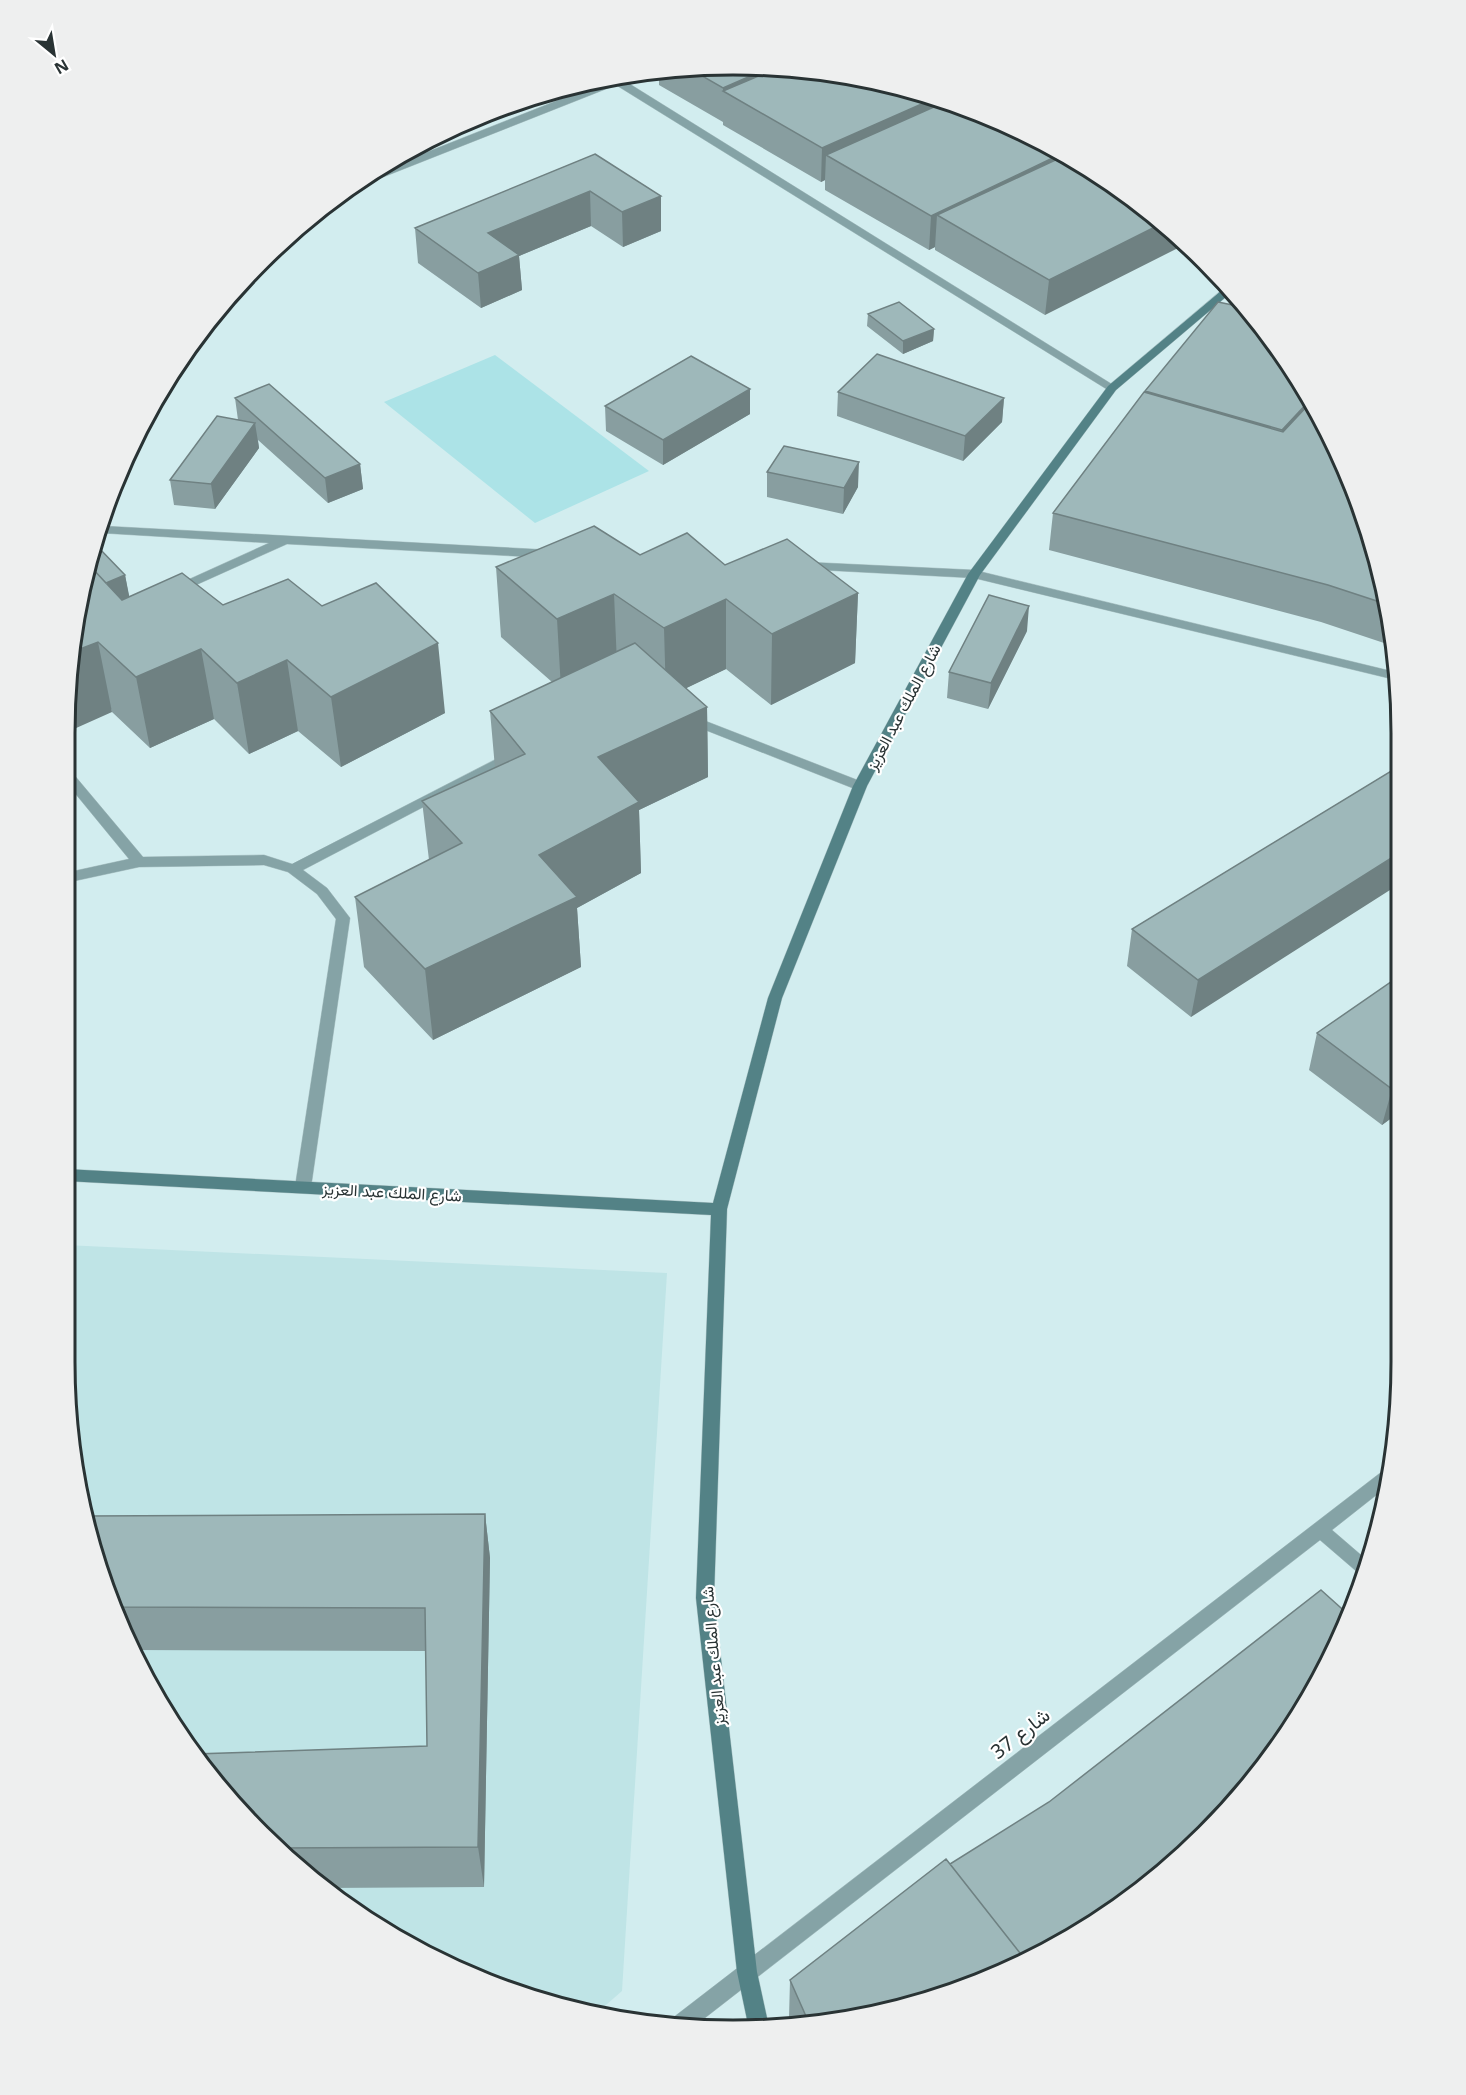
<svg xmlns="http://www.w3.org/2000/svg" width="1466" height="2095" font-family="'Noto Sans',Vazirmatn,sans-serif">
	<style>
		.built { fill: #bfe4e6 }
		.green { fill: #ace3e7 }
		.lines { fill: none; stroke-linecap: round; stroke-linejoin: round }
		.street-casing { stroke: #b0c8ca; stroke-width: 1 }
		.secondary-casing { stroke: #b0c8ca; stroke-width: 1 }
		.street { fill: #85a3a6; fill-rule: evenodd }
		.secondary { fill: #538286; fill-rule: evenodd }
		.wall { fill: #889ea0 }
		.shaded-wall { fill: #6f8182 }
		.building { fill: #9eb8ba; stroke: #6f8182; stroke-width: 1.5 }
		.labels { text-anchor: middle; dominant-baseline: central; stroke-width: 4.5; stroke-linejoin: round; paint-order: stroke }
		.street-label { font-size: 16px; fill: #293334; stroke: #fff }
		.near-street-label { font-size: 20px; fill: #293334; stroke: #fff }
		.rim { fill: none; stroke: #293334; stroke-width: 3 }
	</style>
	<rect width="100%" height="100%" fill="#d2edef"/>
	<path class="built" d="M 65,1245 L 667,1273 L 622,1991 L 598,2012 L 477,1979 L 398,1941 L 292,1865 L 177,1733 L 116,1618 L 87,1535 L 65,1362 Z"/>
	<path class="green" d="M 495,355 L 649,471 L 535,523 L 384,402 Z"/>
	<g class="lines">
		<defs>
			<path id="street" d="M 639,74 L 625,81 L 1118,388 L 1112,391 L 1108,390 L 616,85 L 353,189 L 347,190 L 359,179 L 609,80 L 606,77 Z
				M 103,526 L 551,550 L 557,554 L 551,558 L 287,544 L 176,594 L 172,593 L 170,590 L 172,587 L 269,543 L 101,533 Z
				M 805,562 L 974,570 L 1395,672 L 1396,680 L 974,578 L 801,569 L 799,566 L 801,563 Z
				M 690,715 L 865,783 L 867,786 L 860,791 L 855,789 L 685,722 L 683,719 L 685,716 Z
				M 512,751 L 517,752 L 519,755 L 517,758 L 303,870 L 327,888 L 350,918 L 311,1187 L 309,1191 L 297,1191 L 295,1187 L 336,919 L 317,894 L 288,872 L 264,865 L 139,867 L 65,883 L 65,873 L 129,859 L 65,781 L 65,769 L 70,770 L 143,857 L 264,855 L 292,864 Z
				M 1391,1468 L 1389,1485 L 1332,1530 L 1368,1561 L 1363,1577 L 1320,1540 L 692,2028 L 667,2026 L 670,2020 L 1384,1470 Z"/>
			<path id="secondary" d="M 1228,285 L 1233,291 L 1116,390 L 980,575 L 867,786 L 782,998 L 727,1209 L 714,1598 L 757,1972 L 769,2027 L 749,2029 L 737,1972 L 696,1598 L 711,1215 L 65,1181 L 65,1169 L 713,1203 L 768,998 L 853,786 L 968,574 L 1108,386 Z"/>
		</defs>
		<use href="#street" class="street-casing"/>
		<use href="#secondary" class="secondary-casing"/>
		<use href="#street" class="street"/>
		<use href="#secondary" class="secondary"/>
	</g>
	<path class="wall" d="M 733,64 L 864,77 L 942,101 L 942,103 L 1105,177 L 1045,315 L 935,250 L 935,247 L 929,250 L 825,190 L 825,180 L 821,182 L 723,125 L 723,122 L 659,85 L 659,72 Z
		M 595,154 L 661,196 L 661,231 L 623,247 L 591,226 L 519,256 L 522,290 L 481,308 L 418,263 L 415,228 Z
		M 1247,308 L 1389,603 L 1393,646 L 1321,622 L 1049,550 L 1053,513 L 1145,393 L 1145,391 Z
		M 868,314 L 934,329 L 933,341 L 903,354 L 867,326 Z
		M 750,389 L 750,414 L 663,465 L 606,431 L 605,406 Z
		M 838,392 L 1004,398 L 1002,422 L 963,461 L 837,416 Z
		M 235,398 L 360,464 L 363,489 L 328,503 L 258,440 L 259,448 L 215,509 L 174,505 L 170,480 L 238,420 Z
		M 767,472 L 858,487 L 843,514 L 767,497 Z
		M 640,555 L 725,565 L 858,593 L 855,663 L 771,705 L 726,669 L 686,688 L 707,707 L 708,777 L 639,810 L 641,873 L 577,908 L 581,967 L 433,1040 L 364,967 L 355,897 L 429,860 L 422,801 L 495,768 L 490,711 L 552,682 L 501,637 L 496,567 Z
		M 125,575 L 129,597 L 223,605 L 445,713 L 341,767 L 298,731 L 249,754 L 214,719 L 150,748 L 112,712 L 77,603 Z
		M 1027,631 L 988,709 L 947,698 L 949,672 Z
		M 1401,765 L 1191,1017 L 1127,966 L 1132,929 Z
		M 1401,975 L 1401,1111 L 1382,1125 L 1309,1070 L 1317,1033 Z
		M 485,1514 L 490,1558 L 484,1887 L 324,1888 L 292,1865 L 195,1754 L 427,1746 L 426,1651 L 133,1650 L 116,1618 L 87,1535 Z
		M 950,1864 L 863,2018 L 792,2025 L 789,2018 L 790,1980 Z"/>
	<path class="shaded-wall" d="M 769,68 L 833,74 L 723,91 L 723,122 L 723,88 Z
		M 933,99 L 942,101 L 940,129 L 826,155 L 825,180 L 821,182 L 822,148 Z
		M 1061,154 L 1094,172 L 937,215 L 935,247 L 929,250 L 931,216 Z
		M 590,191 L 591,226 L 519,256 L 522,290 L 481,308 L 478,273 L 488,233 Z
		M 661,196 L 661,231 L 623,247 L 622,212 Z
		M 1161,224 L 1186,244 L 1045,315 L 1049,280 Z
		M 934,329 L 933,341 L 903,354 L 903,341 Z
		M 750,389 L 750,414 L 663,465 L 663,440 Z
		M 1004,398 L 1002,422 L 963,461 L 965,436 Z
		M 1310,400 L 1320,417 L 1276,466 L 1282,430 Z
		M 255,423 L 259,448 L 215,509 L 211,484 Z
		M 859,462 L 858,487 L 843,514 L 844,488 Z
		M 360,464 L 363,489 L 328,503 L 325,478 Z
		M 125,575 L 130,600 L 81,593 Z
		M 858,593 L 855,663 L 771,705 L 772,634 Z
		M 614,594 L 617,664 L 561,689 L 557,619 Z
		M 726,599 L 726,669 L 666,698 L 664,628 Z
		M 1029,606 L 1027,631 L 988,709 L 991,683 Z
		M 98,642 L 112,712 L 65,733 L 72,652 Z
		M 438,643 L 445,713 L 341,767 L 331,697 Z
		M 201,649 L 214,719 L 150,748 L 136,677 Z
		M 287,660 L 298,731 L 249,754 L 237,683 Z
		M 707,707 L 708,777 L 639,810 L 641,873 L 577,908 L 581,967 L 433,1040 L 425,969 L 539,855 L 598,757 Z
		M 1401,852 L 1401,883 L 1191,1017 L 1198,980 Z
		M 1401,1082 L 1401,1111 L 1382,1125 L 1392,1089 Z
		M 485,1514 L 490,1558 L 484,1887 L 478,1847 Z"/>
	<path class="building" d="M 733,64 L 769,68 L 723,88 L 690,69 Z
		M 775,69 L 864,77 L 933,99 L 822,148 L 723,91 Z
		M 945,102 L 989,116 L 1061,154 L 931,216 L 826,155 Z
		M 595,154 L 661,196 L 622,212 L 590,191 L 488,233 L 519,255 L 478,273 L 415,228 Z
		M 1064,156 L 1105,177 L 1161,224 L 1049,280 L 937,215 Z
		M 899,302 L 934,329 L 903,341 L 868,314 Z
		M 1218,302 L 1247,308 L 1264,326 L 1310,400 L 1282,430 L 1145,391 Z
		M 877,354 L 1004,398 L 965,436 L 838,392 Z
		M 691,356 L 750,389 L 663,440 L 605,406 Z
		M 269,384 L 360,464 L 325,478 L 235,398 Z
		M 1144,392 L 1283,432 L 1311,402 L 1332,437 L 1389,605 L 1328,585 L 1053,513 Z
		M 217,416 L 255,423 L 211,484 L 170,480 Z
		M 784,446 L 859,462 L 844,488 L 767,472 Z
		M 594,526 L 640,555 L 687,533 L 725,565 L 787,539 L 858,593 L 772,634 L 726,599 L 664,628 L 614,594 L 557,619 L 496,567 Z
		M 97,546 L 125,575 L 106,583 L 91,567 L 89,568 Z
		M 91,567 L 122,600 L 182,573 L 223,605 L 288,579 L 322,606 L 376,583 L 438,643 L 331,697 L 287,660 L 237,683 L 201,649 L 136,677 L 98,642 L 72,652 L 77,603 L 89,568 Z
		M 989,595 L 1029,606 L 991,683 L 949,672 Z
		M 635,643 L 707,707 L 598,757 L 639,802 L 539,855 L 577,897 L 425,969 L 355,897 L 462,843 L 422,801 L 525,754 L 490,711 Z
		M 1401,765 L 1401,852 L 1198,980 L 1132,929 Z
		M 1401,975 L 1401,1082 L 1392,1089 L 1317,1033 Z
		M 485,1514 L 478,1847 L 277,1848 L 195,1754 L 427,1746 L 425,1608 L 112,1607 L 87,1535 L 85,1516 Z
		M 1321,1590 L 1351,1617 L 1289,1734 L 1205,1835 L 1105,1918 L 1027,1962 L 950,1864 L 1049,1802 Z
		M 946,1859 L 1027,1962 L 863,2018 L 809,2023 L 790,1980 Z"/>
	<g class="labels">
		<g class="street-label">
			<text transform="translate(903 707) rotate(-62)">شارع الملك عبد العزيز</text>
			<text transform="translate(392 1192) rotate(3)">شارع الملك عبد العزيز</text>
			<text transform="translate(713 1656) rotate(-95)">شارع الملك عبد العزيز</text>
		</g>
		<g class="near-street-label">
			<text transform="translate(1020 1733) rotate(-38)">شارع 37</text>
		</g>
	</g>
	<path d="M0 0H1466V2095H0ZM733 75H733A658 658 0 0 1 1391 733V1362A658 658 0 0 1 733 2020H733A658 658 0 0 1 75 1362V733A658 658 0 0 1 733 75Z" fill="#eeefef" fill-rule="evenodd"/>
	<path class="rim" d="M733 75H733A658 658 0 0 1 1391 733V1362A658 658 0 0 1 733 2020H733A658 658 0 0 1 75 1362V733A658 658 0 0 1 733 75Z"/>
	<g transform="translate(54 54) rotate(150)" stroke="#ffffff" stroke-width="4.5" paint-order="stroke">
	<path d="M0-4.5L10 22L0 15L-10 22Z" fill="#293334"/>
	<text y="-9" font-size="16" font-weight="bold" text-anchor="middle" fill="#293334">N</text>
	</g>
</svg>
